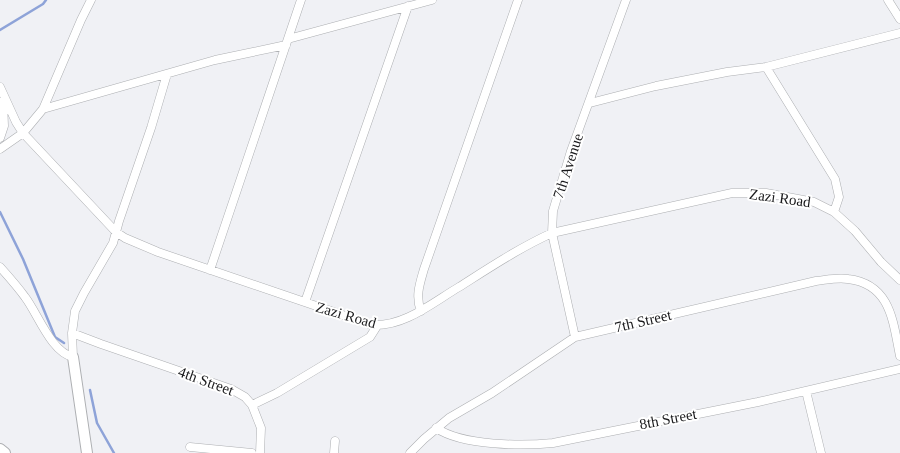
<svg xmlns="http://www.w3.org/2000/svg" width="900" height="453" font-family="'Times New Roman',serif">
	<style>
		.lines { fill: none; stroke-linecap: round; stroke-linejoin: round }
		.stream { stroke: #8ea3d8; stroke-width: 2.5 }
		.minor-casing { stroke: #adafb2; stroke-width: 9 }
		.major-casing { stroke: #adafb2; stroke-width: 12 }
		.minor { stroke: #fff; stroke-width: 8 }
		.major { stroke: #fff; stroke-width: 10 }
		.labels { text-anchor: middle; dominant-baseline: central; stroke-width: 4; stroke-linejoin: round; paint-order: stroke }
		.street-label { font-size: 15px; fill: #1a1a1c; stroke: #fff }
	</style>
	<rect width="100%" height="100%" fill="#f0f1f5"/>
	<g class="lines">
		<path class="stream" d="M 0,30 L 43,4 L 46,0
			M 0,212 L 23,259 L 55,337 L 64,343
			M 90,390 L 97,423 L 114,453"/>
		<defs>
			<path id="minor" d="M 888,0 L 900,19
				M 288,39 L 432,0
				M 766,67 L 835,179 L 839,197 L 834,212
				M 0,87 L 16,122 L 23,133 L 116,232 L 125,238 L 158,252 L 372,325 C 404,327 432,303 459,287 C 489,268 519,248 552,233 L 732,193 L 766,193 L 814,202 L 834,212 L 855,231 L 881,262 L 900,280
				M 590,103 L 656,86 L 727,72 L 766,67 L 900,33
				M 43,109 L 215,60 L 286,45
				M 0,138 L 4,126 L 3,101
				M 0,149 L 23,133 L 43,109 L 81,20 L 91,0
				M 0,267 C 9,277 17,286 25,297 C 38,314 51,352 73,357 L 72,333 L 75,311 L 84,293 L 113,243 L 119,221 L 151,128 L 167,74
				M 210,270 L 301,0
				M 305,302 L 408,6
				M 421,311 C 415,296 420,283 424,269 L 518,0
				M 72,333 L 101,344 L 231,389 L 245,397 L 252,405 L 277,393 L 370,337 L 377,326
				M 575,337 L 552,233 L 553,211 L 571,151 L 626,0
				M 806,391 L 821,453
				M 252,405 L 261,428 L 260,453
				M 436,428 C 463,446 522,446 553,443 L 758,402 L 900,369
				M 190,447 L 252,453
				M 334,453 L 335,441
				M 410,453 L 424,439 L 449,418 L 492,393 L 575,337 L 816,281 C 826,280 838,277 848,279 C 891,284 893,322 900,356"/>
			<path id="major" d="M 73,357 L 87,453
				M 0,449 L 5,453"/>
		</defs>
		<use href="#minor" class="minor-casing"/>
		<use href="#major" class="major-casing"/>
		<use href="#minor" class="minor"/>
		<use href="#major" class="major"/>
	</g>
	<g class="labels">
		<g class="street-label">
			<text transform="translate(568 166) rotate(-72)">7th Avenue</text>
			<text transform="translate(780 198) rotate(8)">Zazi Road</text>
			<text transform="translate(346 315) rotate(16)">Zazi Road</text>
			<text transform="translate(643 321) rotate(-13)">7th Street</text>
			<text transform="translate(206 381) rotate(20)">4th Street</text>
			<text transform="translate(668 419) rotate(-11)">8th Street</text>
		</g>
	</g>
</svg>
